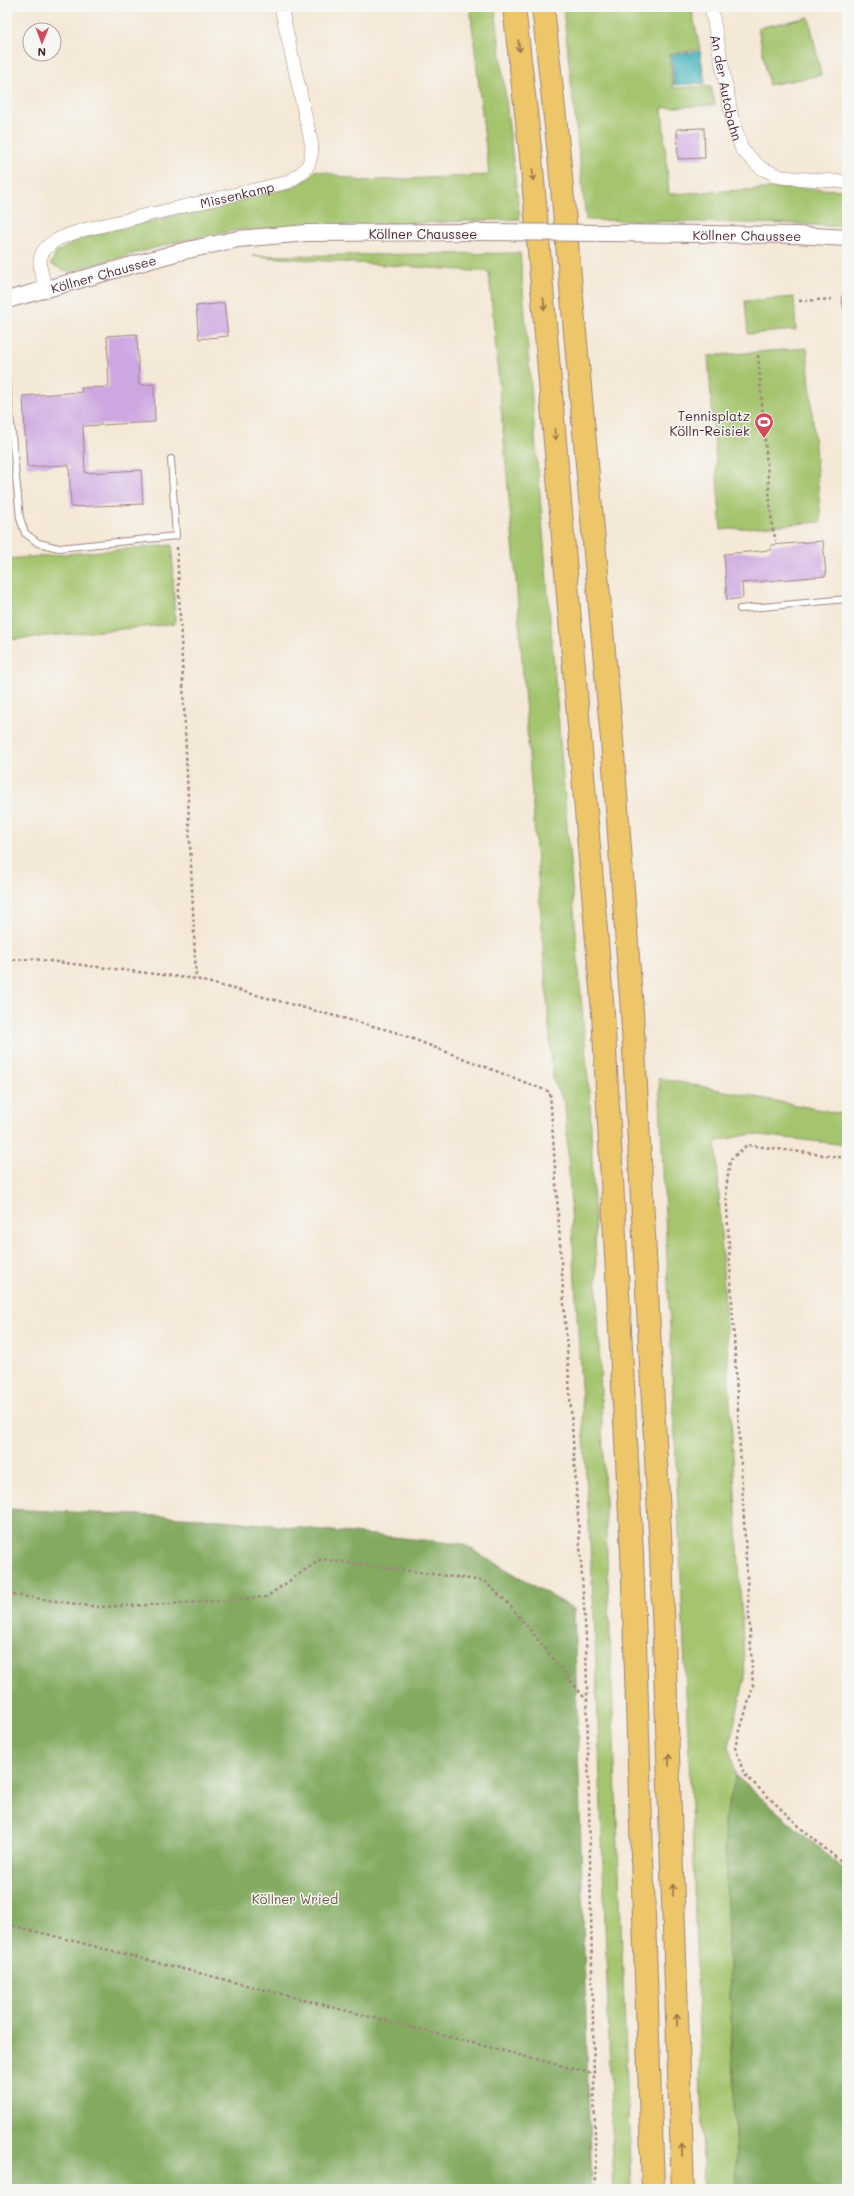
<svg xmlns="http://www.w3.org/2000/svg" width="854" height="2196" font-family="Mali,sans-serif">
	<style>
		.green { fill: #a4c56e; stroke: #77724c }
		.forest { fill: #83aa61; stroke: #666446 }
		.water { fill: #41b1ba; stroke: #466872 }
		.building { fill: #cda7e1 }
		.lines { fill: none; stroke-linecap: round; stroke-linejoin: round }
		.service-casing { stroke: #9f8480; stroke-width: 8 }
		.minor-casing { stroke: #9f8480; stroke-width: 14 }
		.tertiary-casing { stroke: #9f8480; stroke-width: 18 }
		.motorway-casing { stroke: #9f8480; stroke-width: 24 }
		.path { stroke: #9f8480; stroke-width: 2.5; stroke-dasharray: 3 3; stroke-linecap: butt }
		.service { stroke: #fff; stroke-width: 6 }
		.minor { stroke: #fff; stroke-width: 13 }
		.tertiary { stroke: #fff; stroke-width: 16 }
		.motorway { stroke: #ecc669; stroke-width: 22 }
		.tertiary-bridge-casing { stroke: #9f8480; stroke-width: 18; stroke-linecap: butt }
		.tertiary-bridge { stroke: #fff; stroke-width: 16 }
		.oneway { stroke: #9b724a }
		.labels { text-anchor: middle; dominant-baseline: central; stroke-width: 3; stroke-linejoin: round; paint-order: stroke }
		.street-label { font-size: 13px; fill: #4a1f2b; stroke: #f6f6f2 }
		.poi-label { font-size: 13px; fill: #4a1f2b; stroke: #f6f6f2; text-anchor: end }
		.park-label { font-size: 13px; fill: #65513f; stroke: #f6f6f2 }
	</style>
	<rect width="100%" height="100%" fill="#f6f6f2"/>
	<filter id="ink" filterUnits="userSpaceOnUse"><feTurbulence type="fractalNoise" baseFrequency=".025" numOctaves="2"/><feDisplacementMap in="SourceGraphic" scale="8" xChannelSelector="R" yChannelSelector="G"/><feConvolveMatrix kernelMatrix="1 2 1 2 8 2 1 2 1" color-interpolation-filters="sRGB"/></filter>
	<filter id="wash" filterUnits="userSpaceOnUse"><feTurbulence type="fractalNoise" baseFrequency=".012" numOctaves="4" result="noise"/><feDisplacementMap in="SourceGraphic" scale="16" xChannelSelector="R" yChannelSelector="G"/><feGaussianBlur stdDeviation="0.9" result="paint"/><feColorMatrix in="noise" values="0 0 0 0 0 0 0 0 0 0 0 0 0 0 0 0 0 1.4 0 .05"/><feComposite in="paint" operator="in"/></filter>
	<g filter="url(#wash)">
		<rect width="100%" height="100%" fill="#f4e8d6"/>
		<path class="green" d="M 470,7 L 495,7 L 520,219 L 239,230 L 180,241 L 67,272 L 51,264 L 56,253 L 80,238 L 291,188 L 308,179 L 316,170 L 361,181 L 489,175 Z
			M 563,7 L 691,7 L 700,49 L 669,54 L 673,88 L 711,86 L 715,105 L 662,108 L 669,194 L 781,188 L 847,190 L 847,227 L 796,224 L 586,220 Z
			M 809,17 L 821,75 L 769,85 L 758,28 Z
			M 520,253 L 590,1105 L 631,2189 L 614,2189 L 595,1632 L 565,1103 L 553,1080 L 515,566 L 489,272 L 252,256 Z
			M 794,297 L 796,330 L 748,334 L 745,301 Z
			M 807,348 L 821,522 L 721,530 L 708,356 Z
			M 172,545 L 175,624 L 7,640 L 7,559 Z
			M 659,1078 L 847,1115 L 847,1145 L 752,1134 L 716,1141 L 745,1677 L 729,1747 L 736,1776 L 724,1821 L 737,2189 L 704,2189 L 692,1827 Z"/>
		<path class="forest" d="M 7,1509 L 202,1518 L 463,1544 L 574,1609 L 591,2189 L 7,2189 Z
			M 736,1776 L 847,1872 L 847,2189 L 737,2189 L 724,1821 Z"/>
		<path class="water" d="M 700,51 L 705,83 L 674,85 L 671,55 Z"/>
		<g id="blocks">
			<path class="building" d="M 704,128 L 705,158 L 678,159 L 677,129 Z
				M 224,303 L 228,336 L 199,339 L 196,306 Z
				M 137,334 L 139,385 L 154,384 L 155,422 L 83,426 L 85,473 L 141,470 L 143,504 L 71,507 L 69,465 L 27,467 L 23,396 L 82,392 L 81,388 L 109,387 L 107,336 Z
				M 823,541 L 826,576 L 742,583 L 743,598 L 727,600 L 724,554 L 771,550 L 771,545 Z"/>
		</g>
	</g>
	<g filter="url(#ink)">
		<use href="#blocks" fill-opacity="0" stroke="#9f8480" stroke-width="1"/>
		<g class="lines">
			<defs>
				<path id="service" d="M 847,295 L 845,298 L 847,308
					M 7,383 L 20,518 L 25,533 L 38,543 L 59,548 L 176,536 L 171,459
					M 740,609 L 847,599"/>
				<g id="minor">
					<path id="s1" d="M 711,7 L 732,118 L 742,150 L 761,168 L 781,177 L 847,182"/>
					<path id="s2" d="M 46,289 C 44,280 39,270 40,261 C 42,241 68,235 83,230 L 288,182 C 306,171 311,167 312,146 L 281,7"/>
				</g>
				<g id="tertiary">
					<path id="s3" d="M 607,233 L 796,235 L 847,238"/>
					<path id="s4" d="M 7,300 L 179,252 L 238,239 L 307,233 L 476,232"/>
				</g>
				<path id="motorway" d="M 514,7 L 531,156 L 603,1013 L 632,1553 L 653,2189
					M 543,7 L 559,155 L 612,740 L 632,1012 L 661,1552 L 683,2189"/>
			</defs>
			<use href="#service" class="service-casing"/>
			<use href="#minor" class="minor-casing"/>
			<use href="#tertiary" class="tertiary-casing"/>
			<use href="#motorway" class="motorway-casing"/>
			<path class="path" d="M 799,301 L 835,299
				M 758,355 L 772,526 L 776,541
				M 177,547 L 196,979
				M 7,960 L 33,959 L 196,979 L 395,1032 L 550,1092 L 586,1637 L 596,2189
				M 847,1158 L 747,1145 L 730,1160 L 726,1190 L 753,1687 L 735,1747 L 744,1774 L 802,1829 L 847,1867
				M 7,1594 L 98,1607 L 171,1604 L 266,1597 L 321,1559 L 484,1581 L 509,1604 L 587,1701
				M 7,1924 L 594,2074"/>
			<use href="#service" class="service"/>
			<use href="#minor" class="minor"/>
			<use href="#tertiary" class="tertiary"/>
			<use href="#motorway" class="motorway"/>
			<defs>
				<path id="tertiary-bridge" d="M 476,232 L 607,233"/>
			</defs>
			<use href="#tertiary-bridge" class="tertiary-bridge-casing"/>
			<use href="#tertiary-bridge" class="tertiary-bridge"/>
		</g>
		<defs><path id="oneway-shaft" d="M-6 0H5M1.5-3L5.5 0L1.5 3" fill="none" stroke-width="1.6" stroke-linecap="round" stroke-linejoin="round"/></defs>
		<g class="oneway">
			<use href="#oneway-shaft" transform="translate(519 46) rotate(83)"/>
			<use href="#oneway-shaft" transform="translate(533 175) rotate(85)"/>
			<use href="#oneway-shaft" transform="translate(544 304) rotate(85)"/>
			<use href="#oneway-shaft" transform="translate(555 434) rotate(85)"/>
			<use href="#oneway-shaft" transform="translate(669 1760) rotate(-92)"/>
			<use href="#oneway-shaft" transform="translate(673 1890) rotate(-92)"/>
			<use href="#oneway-shaft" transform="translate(677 2020) rotate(-92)"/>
			<use href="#oneway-shaft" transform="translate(682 2150) rotate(-92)"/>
		</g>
	</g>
	<defs>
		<symbol id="stadium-pin" viewBox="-11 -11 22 30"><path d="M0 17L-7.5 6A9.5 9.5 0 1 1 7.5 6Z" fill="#d1495b" stroke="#f6f6f2"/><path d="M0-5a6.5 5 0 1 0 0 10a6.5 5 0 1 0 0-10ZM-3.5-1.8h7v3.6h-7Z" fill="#fff"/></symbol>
	</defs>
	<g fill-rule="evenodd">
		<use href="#stadium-pin" x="753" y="411" width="22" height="30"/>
	</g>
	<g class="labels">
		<g class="street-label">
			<text stroke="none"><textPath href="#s1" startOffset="82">An der Autobahn</textPath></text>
			<text stroke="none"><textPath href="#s2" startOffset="243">Missenkamp</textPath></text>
			<text x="423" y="233">Köllner Chaussee</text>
			<text stroke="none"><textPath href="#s3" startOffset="140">Köllner Chaussee</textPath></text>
			<text stroke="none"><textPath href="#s4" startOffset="100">Köllner Chaussee</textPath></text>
		</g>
		<g class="poi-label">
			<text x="750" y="415">Tennisplatz<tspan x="750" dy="15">Kölln-Reisiek</tspan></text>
		</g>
		<g class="park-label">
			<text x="295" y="1898">Köllner Wried</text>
		</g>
	</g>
	<rect width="854" height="2196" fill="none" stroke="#f6f6f2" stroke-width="24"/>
	<g transform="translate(42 42) rotate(181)"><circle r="19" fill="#f6f6f2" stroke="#b1a0a2"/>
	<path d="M0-3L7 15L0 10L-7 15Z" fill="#d1495b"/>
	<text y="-6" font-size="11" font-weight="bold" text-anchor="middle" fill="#4a1f2b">N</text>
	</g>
</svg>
